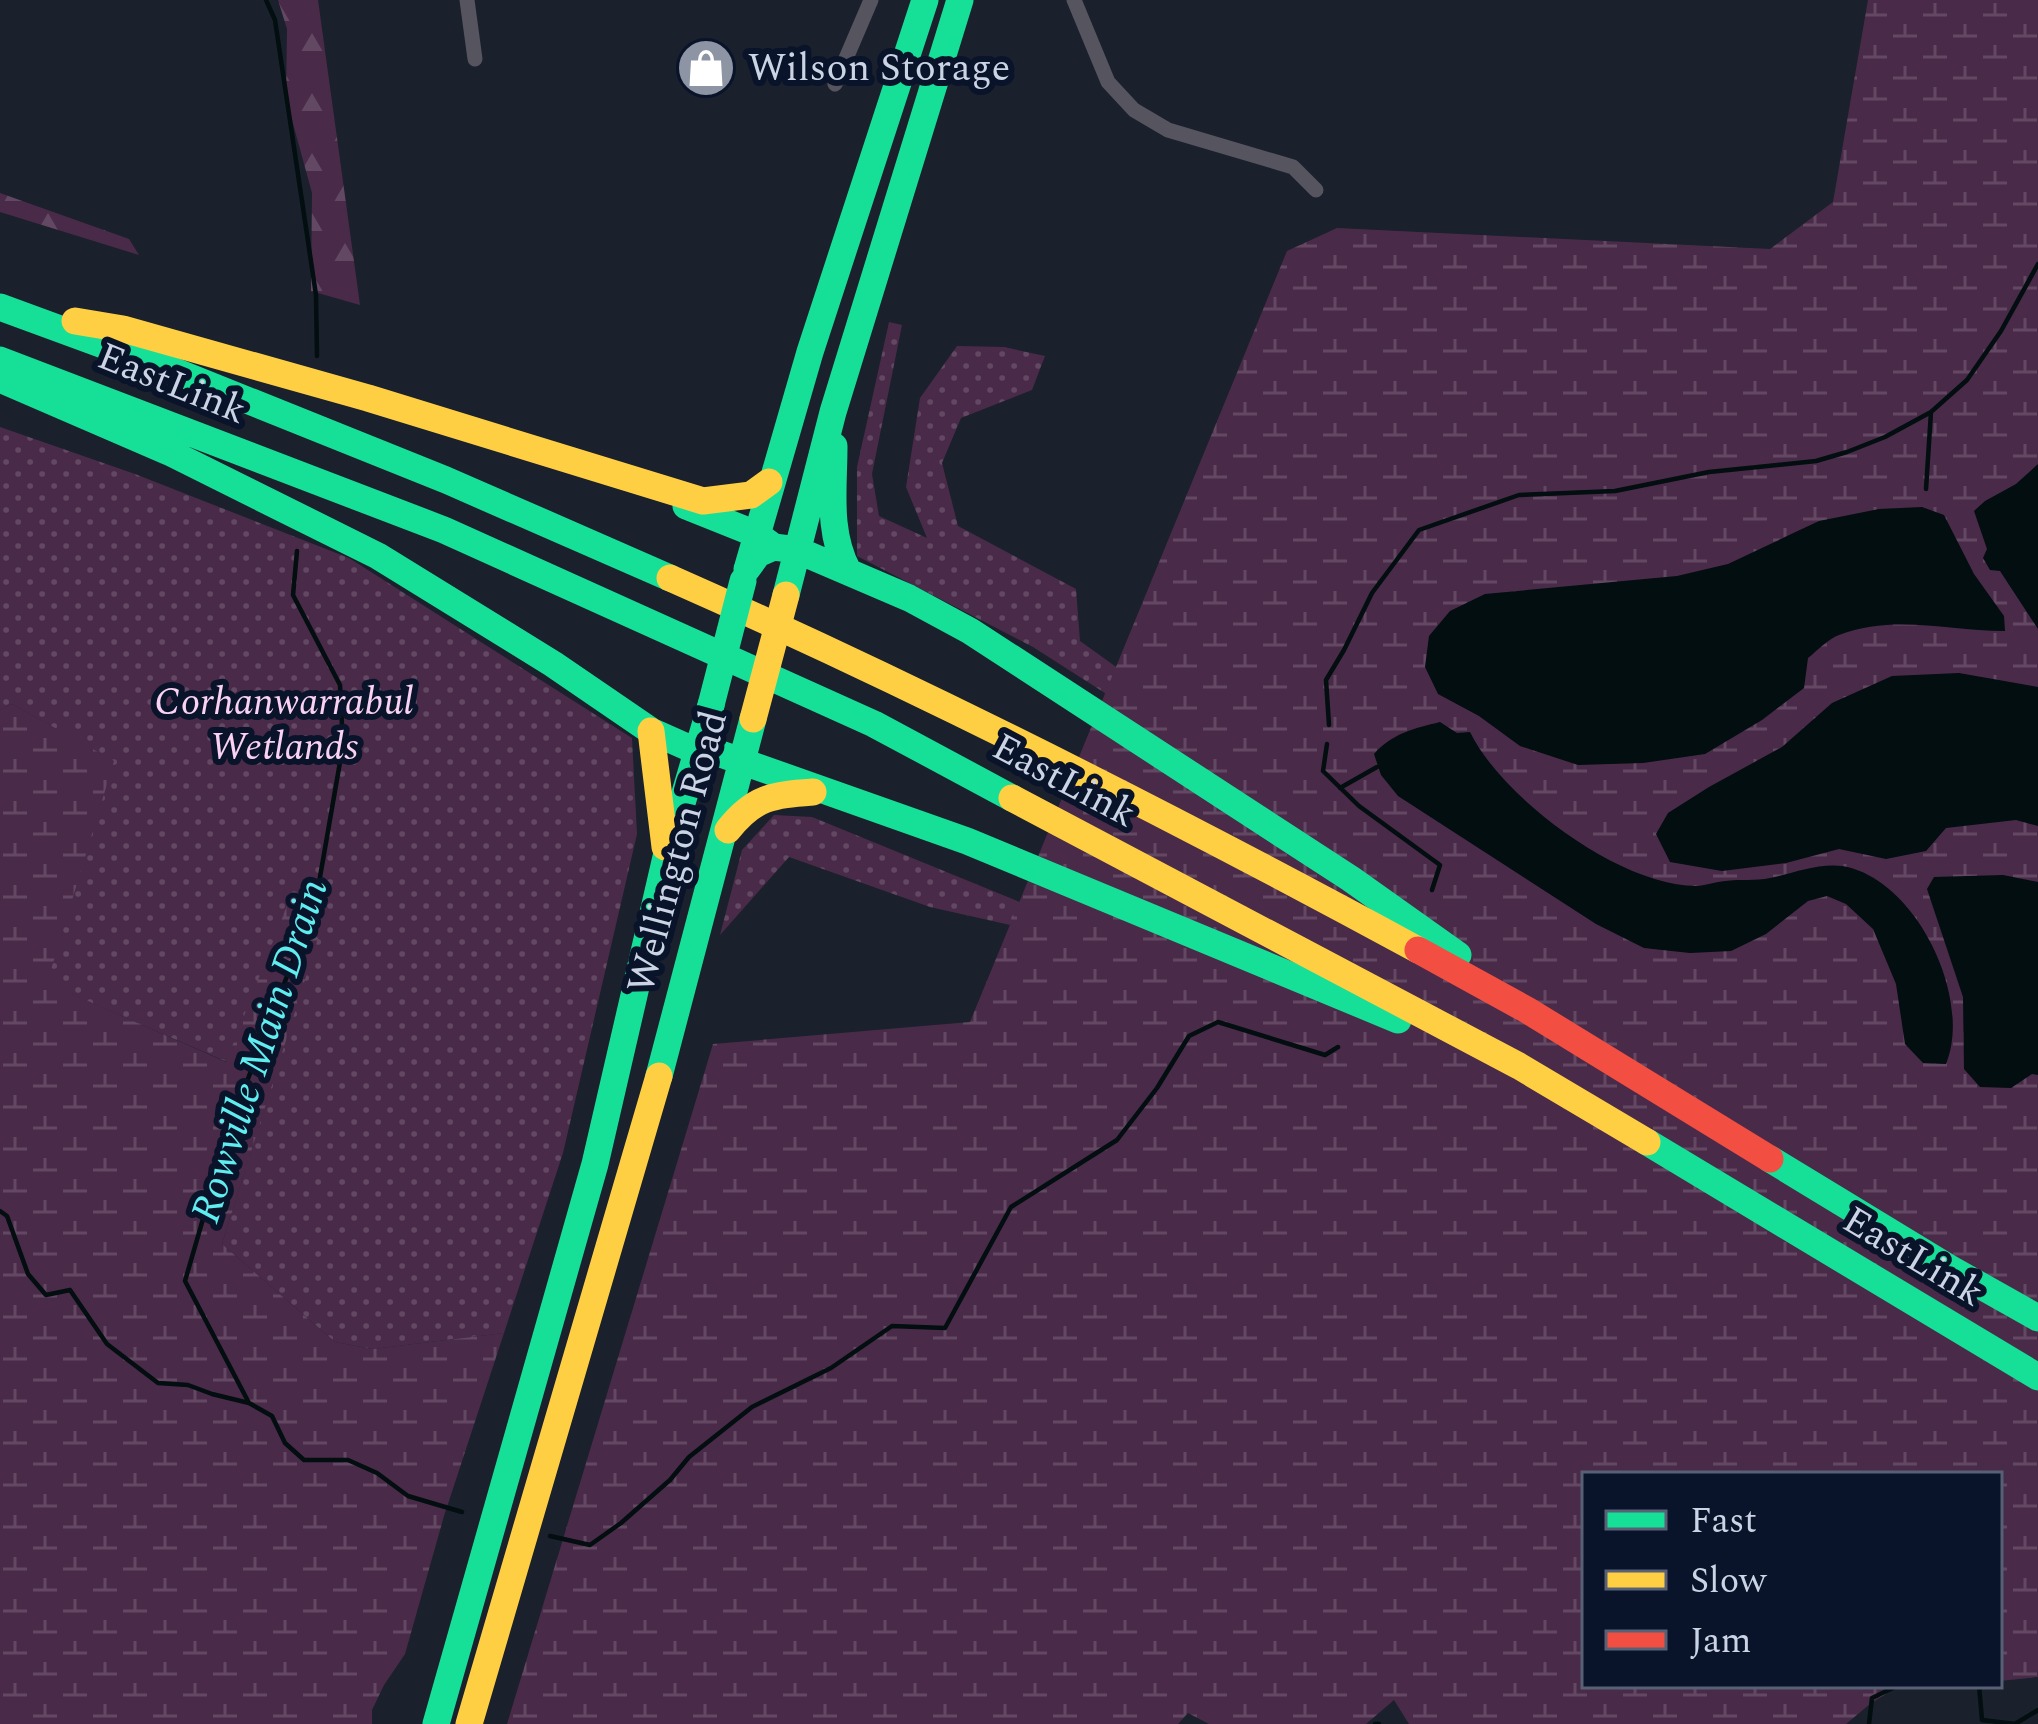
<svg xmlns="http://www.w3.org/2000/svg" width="2038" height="1724" font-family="Spectral,serif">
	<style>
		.grass { fill: url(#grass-dots) }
		.forest { fill: url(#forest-firs) }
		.wetland { fill: url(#wetland-marsh) }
		.water { fill: #020e0f }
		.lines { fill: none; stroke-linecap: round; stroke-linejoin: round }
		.stream { stroke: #020e0f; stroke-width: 4.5 }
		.street { stroke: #56545f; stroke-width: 15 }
		.fast { stroke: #16e098; stroke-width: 27 }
		.slow { stroke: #ffcf43; stroke-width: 27 }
		.jam { stroke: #f24e42; stroke-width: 27 }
		.fast-bridge { stroke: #16e098; stroke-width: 27 }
		.slow-bridge { stroke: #ffcf43; stroke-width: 27 }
		.labels { text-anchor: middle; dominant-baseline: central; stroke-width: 12; stroke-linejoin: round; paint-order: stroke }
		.poi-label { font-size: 39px; fill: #cbd4e4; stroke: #09132a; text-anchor: start }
		.street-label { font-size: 39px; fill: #cbd4e4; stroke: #09132a }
		.park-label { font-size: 39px; font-style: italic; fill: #fad3f4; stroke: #09132a }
		.water-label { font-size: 42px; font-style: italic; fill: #5fedef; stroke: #09132a }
	</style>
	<defs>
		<pattern id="grass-dots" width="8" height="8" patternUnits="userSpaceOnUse" patternTransform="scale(3)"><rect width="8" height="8" fill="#4a2a49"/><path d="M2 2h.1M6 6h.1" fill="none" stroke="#634863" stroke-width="1.8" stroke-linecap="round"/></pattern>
		<pattern id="forest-firs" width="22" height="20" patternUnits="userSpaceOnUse" patternTransform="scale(3)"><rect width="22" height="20" fill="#4a2a49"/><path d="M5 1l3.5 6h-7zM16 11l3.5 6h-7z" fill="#634863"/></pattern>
		<pattern id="wetland-marsh" width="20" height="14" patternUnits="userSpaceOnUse" patternTransform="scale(3)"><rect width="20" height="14" fill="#4a2a49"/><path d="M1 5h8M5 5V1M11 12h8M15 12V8" fill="none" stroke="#634863"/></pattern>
	</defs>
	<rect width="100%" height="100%" fill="#1a202c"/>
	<path class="grass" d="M 889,322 L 902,325 L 872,474 L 879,516 L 927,538 L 906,487 L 920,398 L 957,346 L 1004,347 L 1045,356 L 1032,390 L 961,418 L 942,463 L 958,526 L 1076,589 L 1080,641 L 1296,796 L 1283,807 L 1033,647 L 857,556 L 857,467 Z
		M 0,427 L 135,474 L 349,558 L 632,738 L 637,834 L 563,1153 L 504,1333 L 373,1349 L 335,1342 L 222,1244 L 325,913 L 290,899 L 227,1062 L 46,983 L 113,761 L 12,704 L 0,710 Z
		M 774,815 L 812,817 L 1054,916 L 1059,936 L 930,907 L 789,857 L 720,935 L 742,850 Z"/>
	<path class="forest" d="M 278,0 L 318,0 L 360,305 L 311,291 L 312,193 L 286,98 L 287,29 Z
		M 0,193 L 129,239 L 139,255 L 0,212 Z"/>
	<path class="wetland" d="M 1868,0 L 2038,0 L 2038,1677 L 1999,1681 L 1999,1475 L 1585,1475 L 1585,1685 L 1900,1685 L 1870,1704 L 1846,1724 L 1409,1724 L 1394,1700 L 1366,1724 L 1209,1724 L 1188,1713 L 1178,1724 L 507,1724 L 713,1044 L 970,1022 L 1287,251 L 1337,228 L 1770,249 L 1833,202 Z
		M 12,704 L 114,761 L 47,983 L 226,1062 L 290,898 L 326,913 L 222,1244 L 335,1342 L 373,1349 L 504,1333 L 444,1516 L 405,1654 L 384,1685 L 372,1710 L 372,1724 L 0,1724 L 0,710 Z"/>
	<path class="water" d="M 2038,464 L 2038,629 L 2000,571 L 1990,570 L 1983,558 L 1987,549 L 1974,511 L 1985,501 L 2016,484 Z
		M 1922,507 L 1944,515 L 1974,574 L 2004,616 L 2005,631 C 1949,631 1893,614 1839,635 C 1828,639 1818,650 1808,658 L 1804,688 L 1762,720 L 1705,754 L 1643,763 L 1578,765 L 1520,746 L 1479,716 L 1438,694 L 1425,667 L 1429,636 L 1450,611 L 1485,594 L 1677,576 L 1728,564 L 1819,521 L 1879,509 Z
		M 1959,673 L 2038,687 L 2038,826 L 2016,820 L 1946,828 L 1926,851 L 1886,859 L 1839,849 L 1786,863 L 1722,871 L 1670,862 L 1656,834 L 1668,813 L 1709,787 L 1782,747 L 1832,703 L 1892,676 Z
		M 1440,722 L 1457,733 L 1470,732 C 1502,798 1621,887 1698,886 C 1706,885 1716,882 1725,881 C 1740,879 1756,881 1770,878 C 1794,873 1818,863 1842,866 C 1916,878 1973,998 1946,1064 L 1923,1063 L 1905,1044 L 1896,984 L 1873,929 L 1846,904 L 1827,896 L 1808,901 L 1766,934 L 1731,951 L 1690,953 L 1644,948 L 1596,924 L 1398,796 L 1381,775 L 1374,754 C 1391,734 1415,728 1440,722 Z
		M 2003,875 L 2038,882 L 2038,1075 L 2032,1074 L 2011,1088 L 1980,1087 L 1964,1069 L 1963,997 L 1927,889 L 1934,877 Z"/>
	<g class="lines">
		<path class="stream" d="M 266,0 L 275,20 L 316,295 L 317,356
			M 1926,489 L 1931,412
			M 1329,725 L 1326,680 L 1344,650 L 1372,593 L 1419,530 L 1519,495 L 1615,491 L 1709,472 L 1816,461 L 1847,452 L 1885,437 L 1931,412 L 1967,380 L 2001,331 L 2038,264
			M 1327,744 L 1323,771 L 1359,806 L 1440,865 L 1432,890
			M 1340,788 L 1377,767
			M 0,1211 L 7,1216 L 28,1274 L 46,1295 L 70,1290 L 107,1344 L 158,1383 L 188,1385 L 212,1394 L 249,1403 L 272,1416 L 285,1443 L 304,1460 L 348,1460 L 377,1473 L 408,1496 L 462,1512
			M 249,1403 L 185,1281 L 230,1126 L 316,900 L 343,745 L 340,685 L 293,595 L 297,551
			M 550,1536 L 590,1545 L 621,1523 L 670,1480 L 689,1457 L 752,1407 L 831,1368 L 892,1326 L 945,1328 L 1011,1207 L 1117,1140 L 1157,1088 L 1189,1036 L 1218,1022 L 1325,1055 L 1338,1047
			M 1979,1685 L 1982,1720 L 2015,1724 L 2038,1710
			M 1375,1724 L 1379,1724
			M 1869,1724 L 1872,1698 L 1899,1685"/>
		<path class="street" d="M 467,0 L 475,59
			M 1074,0 L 1108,82 L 1134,110 L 1168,130 L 1293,167 L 1316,190
			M 835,84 L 871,0"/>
		<path class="fast" d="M 0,307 L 177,372 L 446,480 L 670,578
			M 0,360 L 444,530 L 874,724 L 1012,798
			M 0,379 L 169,452 L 378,556 L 553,664 L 651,731 L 696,751 L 718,753 L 967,841 L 1398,1020
			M 834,446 C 834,488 827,532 848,571
			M 686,506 L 756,534 L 771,545
			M 748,566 L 810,352 L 925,0
			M 747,569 L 758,554 L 774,547 L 797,550 L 909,598 L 970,631 L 1351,879 L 1458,955
			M 786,595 L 833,412 L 960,0
			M 659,1076 L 753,719
			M 1647,1142 L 2038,1377
			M 1770,1159 L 1951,1269 L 2038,1318
			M 436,1724 L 595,1164 L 666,857 L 711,705"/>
		<path class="slow" d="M 75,321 L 123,329 L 368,398 L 703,501 L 751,495 L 769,482
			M 670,578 C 924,690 1173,817 1418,950
			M 651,731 L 665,847
			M 1012,798 L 1519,1066 L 1647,1142
			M 728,830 C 754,797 772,795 813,792
			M 469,1724 L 659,1076"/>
		<path class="jam" d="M 1418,950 L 1527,1010 L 1770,1159"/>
		<path class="fast-bridge" d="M 711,705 L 743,581"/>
		<path class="slow-bridge" d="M 753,719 L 786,595"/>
	</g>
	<defs>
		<symbol id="shop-disc" viewBox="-11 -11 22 22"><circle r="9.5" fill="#8d95a4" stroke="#09132a"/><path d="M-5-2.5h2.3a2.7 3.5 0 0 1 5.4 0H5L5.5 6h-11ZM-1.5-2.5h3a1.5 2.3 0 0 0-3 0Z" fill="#fff"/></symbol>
	</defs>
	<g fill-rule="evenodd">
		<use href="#shop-disc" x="673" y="35" width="66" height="66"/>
	</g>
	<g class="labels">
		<g class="poi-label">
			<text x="748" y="68">Wilson Storage</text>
		</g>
		<g class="street-label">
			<text transform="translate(172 384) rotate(22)">EastLink</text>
			<text transform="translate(1064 781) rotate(28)">EastLink</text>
			<text transform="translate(678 852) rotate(-75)">Wellington Road</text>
			<text transform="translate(1913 1257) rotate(31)">EastLink</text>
		</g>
		<g class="park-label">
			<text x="284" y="702">Corhanwarrabul<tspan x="284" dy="45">Wetlands</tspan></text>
		</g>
		<g class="water-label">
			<text transform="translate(260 1051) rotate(-72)">Rowville Main Drain</text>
		</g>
	</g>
	<rect x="1582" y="1472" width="420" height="216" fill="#09132a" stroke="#576074" stroke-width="3"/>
	<rect x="1606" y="1511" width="60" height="18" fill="#16e098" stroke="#576074" stroke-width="3"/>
	<text x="1690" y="1532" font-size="36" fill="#cbd4e4">Fast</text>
	<rect x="1606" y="1571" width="60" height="18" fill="#ffcf43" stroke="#576074" stroke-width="3"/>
	<text x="1690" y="1592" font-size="36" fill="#cbd4e4">Slow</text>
	<rect x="1606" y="1631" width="60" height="18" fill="#f24e42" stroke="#576074" stroke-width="3"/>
	<text x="1690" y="1652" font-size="36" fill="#cbd4e4">Jam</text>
</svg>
